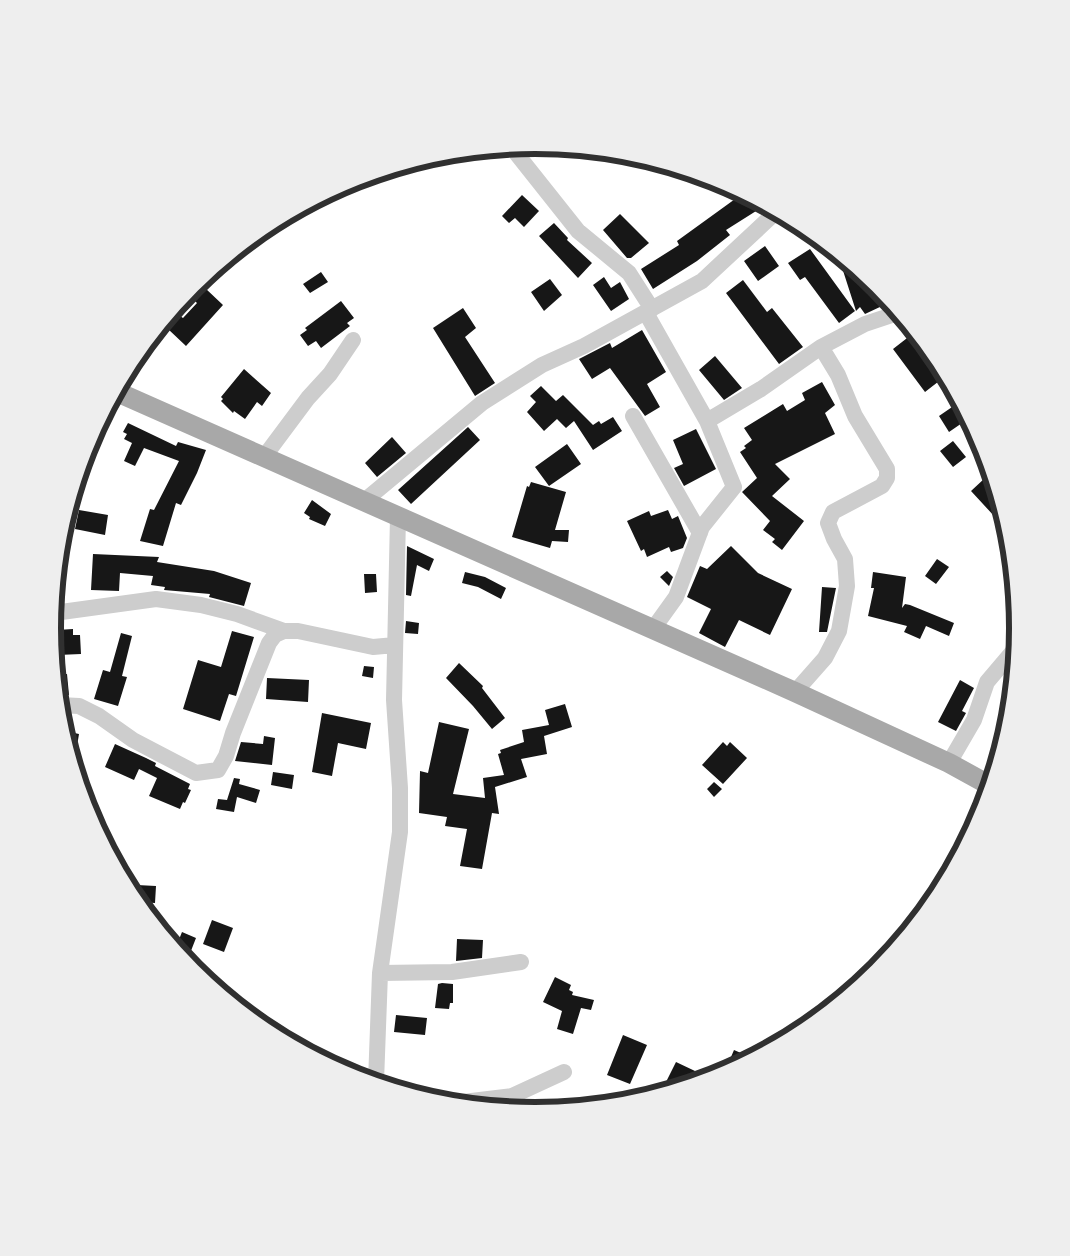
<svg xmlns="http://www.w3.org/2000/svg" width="1070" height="1256" font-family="Montserrat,sans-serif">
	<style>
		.building { fill: #171717 }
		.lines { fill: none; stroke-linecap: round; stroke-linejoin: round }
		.minor { stroke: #cdcdcd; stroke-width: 16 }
		.major { stroke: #a8a8a8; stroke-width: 20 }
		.rim { fill: none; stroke: #303030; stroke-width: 6 }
	</style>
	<rect width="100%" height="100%" fill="#fff"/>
	<path class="building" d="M 742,194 L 764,206 L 726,230 L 730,235 L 697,261 L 653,289 L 641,269 L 679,245 L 677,241 Z
		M 522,195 L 539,211 L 524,227 L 515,218 L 509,223 L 502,216 Z
		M 620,214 L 649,243 L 631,258 L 627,258 L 603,230 Z
		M 554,223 L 568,238 L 567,240 L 592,263 L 578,278 L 539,236 Z
		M 765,246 L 779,266 L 758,281 L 744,261 Z
		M 810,249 L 855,311 L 839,323 L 805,277 L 800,280 L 788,263 Z
		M 838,255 L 876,287 L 878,289 L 873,292 L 882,306 L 865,314 L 860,307 L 856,311 Z
		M 321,272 L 328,282 L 310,293 L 303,284 Z
		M 604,277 L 611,288 L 620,282 L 629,299 L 611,311 L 593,285 Z
		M 550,279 L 562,295 L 544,311 L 531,292 Z
		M 743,280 L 767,312 L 772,308 L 803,347 L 779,364 L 726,293 Z
		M 205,288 L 223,305 L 186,346 L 168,329 L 180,316 L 183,318 L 197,303 L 194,300 Z
		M 341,301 L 354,318 L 347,323 L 350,326 L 321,348 L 316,341 L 308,346 L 300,335 L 307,330 L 305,328 Z
		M 463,308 L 476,328 L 465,337 L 495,383 L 475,396 L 433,328 Z
		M 642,330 L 666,372 L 647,384 L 660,407 L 645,416 L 610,368 L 592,379 L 579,359 L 610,343 L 612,348 Z
		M 911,335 L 943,378 L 925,392 L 893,349 Z
		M 715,356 L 742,388 L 724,400 L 699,370 Z
		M 244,369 L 271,393 L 262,406 L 257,402 L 245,419 L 234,411 L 233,413 L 221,401 L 223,399 L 221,397 Z
		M 822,382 L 835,405 L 825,413 L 835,434 L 775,464 L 790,479 L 772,496 L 804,521 L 782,550 L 772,542 L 775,539 L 763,530 L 770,521 L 742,492 L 757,478 L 740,452 L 746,448 L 744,446 L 752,440 L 744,428 L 783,404 L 787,411 L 805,400 L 802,393 Z
		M 541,386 L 556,401 L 563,395 L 593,425 L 599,421 L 601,424 L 613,417 L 622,431 L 593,450 L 574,421 L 566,428 L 557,419 L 544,431 L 527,412 L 536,402 L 530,396 Z
		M 955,405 L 965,421 L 949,432 L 939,416 Z
		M 128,423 L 176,446 L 178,442 L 206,450 L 197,473 L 181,505 L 176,503 L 163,546 L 140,541 L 150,509 L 154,510 L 179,461 L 144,448 L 135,466 L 124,461 L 132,443 L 124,439 L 127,434 L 123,432 Z
		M 468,427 L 480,440 L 411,504 L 398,490 Z
		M 696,429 L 716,469 L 684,486 L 674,468 L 683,464 L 673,440 Z
		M 392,437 L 406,453 L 377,477 L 365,463 Z
		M 953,441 L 966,457 L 953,467 L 940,451 Z
		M 567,444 L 581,464 L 549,486 L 535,467 Z
		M 985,478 L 995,489 L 1007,530 L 971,491 Z
		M 531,482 L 566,492 L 555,530 L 569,530 L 568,542 L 552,541 L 550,548 L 512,537 L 527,486 L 529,487 Z
		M 312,500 L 331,514 L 325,526 L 309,519 L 310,517 L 304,513 Z
		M 79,510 L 108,515 L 105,535 L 75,529 Z
		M 668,510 L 672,519 L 678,516 L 687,538 L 683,548 L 671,552 L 669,547 L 647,557 L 644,549 L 641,551 L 627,521 L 649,511 L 651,516 Z
		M 407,546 L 434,559 L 429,571 L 417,565 L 411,596 L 406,595 Z
		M 731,546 L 758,573 L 792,589 L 770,635 L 739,620 L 725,647 L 699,633 L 711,609 L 687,597 L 700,566 L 707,569 Z
		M 93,554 L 159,557 L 157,562 L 214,571 L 251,583 L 244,606 L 209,597 L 210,594 L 164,590 L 165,587 L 151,585 L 153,576 L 120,573 L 119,591 L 91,590 Z
		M 937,559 L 949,567 L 936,584 L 925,576 Z
		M 667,571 L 673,577 L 669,586 L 660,577 Z
		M 465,572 L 485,577 L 506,588 L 501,599 L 478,587 L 462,583 Z
		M 873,572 L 906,577 L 902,608 L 905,604 L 910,605 L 954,623 L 949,636 L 926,626 L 920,639 L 904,632 L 907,626 L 868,616 L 874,588 L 871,588 Z
		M 364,574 L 376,574 L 377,592 L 365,593 Z
		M 822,587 L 836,588 L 827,632 L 819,632 Z
		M 406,621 L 419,623 L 418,634 L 405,633 Z
		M 73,629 L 73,635 L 80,635 L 81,654 L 58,655 L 57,630 Z
		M 232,631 L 254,637 L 236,696 L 229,694 L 220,721 L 183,709 L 198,660 L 221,667 Z
		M 121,633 L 132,636 L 122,676 L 127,677 L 118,706 L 94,699 L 103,670 L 110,672 Z
		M 459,663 L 483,686 L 482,688 L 505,718 L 492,729 L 473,706 L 446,678 Z
		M 364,666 L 374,667 L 373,678 L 362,676 Z
		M 67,674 L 69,695 L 59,695 L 57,675 Z
		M 267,678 L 309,680 L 308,702 L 266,699 Z
		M 960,680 L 974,688 L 962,711 L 966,713 L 956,731 L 938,722 Z
		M 565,704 L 572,727 L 544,736 L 547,754 L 521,759 L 527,777 L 495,787 L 499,814 L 492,813 L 482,869 L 460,866 L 467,829 L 445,826 L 447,817 L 419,813 L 420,771 L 428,773 L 439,722 L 469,729 L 453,794 L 485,798 L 483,778 L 504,775 L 498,754 L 501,753 L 500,750 L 524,742 L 522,730 L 549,725 L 545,710 Z
		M 322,713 L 371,723 L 366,749 L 338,743 L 332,776 L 312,772 Z
		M 65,731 L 79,734 L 74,764 Z
		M 264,736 L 275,738 L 272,765 L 235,761 L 241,742 L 263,744 Z
		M 723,742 L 727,746 L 730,742 L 747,758 L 723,784 L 702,765 Z
		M 115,744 L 146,758 L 156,763 L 155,766 L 190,784 L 188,789 L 191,790 L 185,803 L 183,802 L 180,809 L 149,796 L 157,778 L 139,769 L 134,780 L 105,767 Z
		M 273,772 L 294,775 L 292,789 L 271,785 Z
		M 234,778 L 240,779 L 239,784 L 260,790 L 256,803 L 237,797 L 234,812 L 216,809 L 218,799 L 227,800 Z
		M 714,782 L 722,789 L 714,797 L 707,789 Z
		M 137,885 L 156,886 L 155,903 L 138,902 L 136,899 Z
		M 212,920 L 233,928 L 224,952 L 203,944 Z
		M 182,932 L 196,938 L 187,961 L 176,947 Z
		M 457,939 L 483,940 L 482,958 L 456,961 Z
		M 555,977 L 571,985 L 569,990 L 573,992 L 572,995 L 594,1000 L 591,1010 L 581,1008 L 573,1034 L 557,1029 L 562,1011 L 543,1002 Z
		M 442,983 L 453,984 L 453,1003 L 450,1003 L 449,1009 L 435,1008 L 438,984 Z
		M 396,1015 L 427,1018 L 425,1035 L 394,1032 Z
		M 623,1035 L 647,1045 L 630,1084 L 607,1075 Z
		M 734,1050 L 750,1057 L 725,1071 Z
		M 676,1062 L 695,1071 L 689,1083 L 673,1088 L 665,1084 Z"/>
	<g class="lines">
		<path class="minor" d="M 512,148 L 578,231 L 629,273 L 652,309
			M 646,313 L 707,421 L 734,487 L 702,527 L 676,597 L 653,629
			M 633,416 L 700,533
			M 707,421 L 761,389 L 821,347 L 865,324 L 898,313
			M 264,457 L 308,398 L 330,374 L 353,340
			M 363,502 L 482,403 L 542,365 L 584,346 L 702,281 L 776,212
			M 54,613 L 156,599 L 201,605 L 237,614 L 284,631
			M 795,692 L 825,658 L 839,631 L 847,586 L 845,559 L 834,539 L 828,523 L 833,512 L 882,486 L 887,478 L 887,469 L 855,416 L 838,375 L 821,347
			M 60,705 L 79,706 L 99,716 L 133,740 L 196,773 L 218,770 L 226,756 L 233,733 L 269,643 L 275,635 L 284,631 L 298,631 L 373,647 L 395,645
			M 949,763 L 974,720 L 987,682 L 1015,649
			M 380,973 L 452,972 L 521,962
			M 376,1082 L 380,973 L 400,832 L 400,788 L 394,700 L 398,517
			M 455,1103 L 512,1096 L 564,1072"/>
		<path class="major" d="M 117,392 L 795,692 L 949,763 L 989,785"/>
	</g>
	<path d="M0 0H1070V1256H0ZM61 628a474 474 0 1 1 948 0a474 474 0 1 1-948 0Z" fill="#eee" fill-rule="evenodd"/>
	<path class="rim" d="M61 628a474 474 0 1 1 948 0a474 474 0 1 1-948 0Z"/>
</svg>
